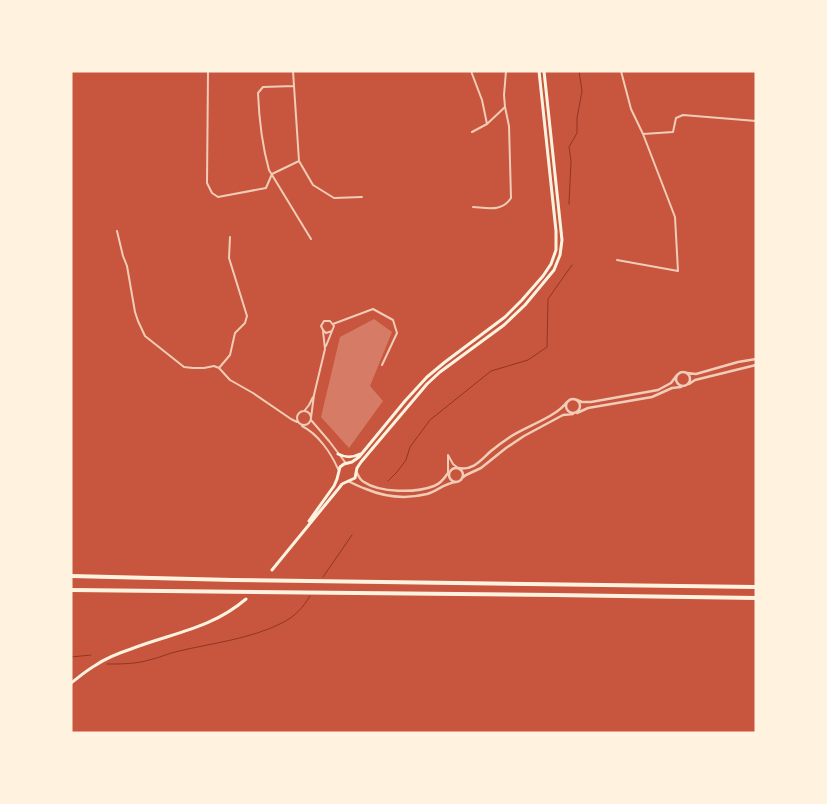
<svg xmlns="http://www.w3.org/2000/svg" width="827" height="804" font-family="Poppins,sans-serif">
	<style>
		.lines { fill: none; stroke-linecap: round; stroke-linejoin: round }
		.stream { stroke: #8f3625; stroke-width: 1 }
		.building { fill: #d67c66 }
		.minor { stroke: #f1ccb7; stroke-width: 2 }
		.tertiary { stroke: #f1ccb7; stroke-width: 2.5 }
		.secondary { stroke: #fff3e0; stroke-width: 3 }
		.trunk { stroke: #fff3e0; stroke-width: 4 }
	</style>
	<rect width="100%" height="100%" fill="#c8553d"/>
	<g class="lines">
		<path class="stream" d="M 569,204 L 571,161 L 569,147 L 577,133 L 577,118 L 582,91 L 579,71
			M 388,481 L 397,472 L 406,460 L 410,447 L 430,420 L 491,371 L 528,360 L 547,347 L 548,299 L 572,265
			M 323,577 L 352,535
			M 71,657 L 91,655
			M 107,664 C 122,664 136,664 149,660 C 159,658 169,653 179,651 C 213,643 250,639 282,623 C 294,617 303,608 310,596"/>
	</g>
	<path class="building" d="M 374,319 L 392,332 L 370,386 L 383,401 L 349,448 L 321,417 L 340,337 Z"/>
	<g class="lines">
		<path class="minor" d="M 208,71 L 207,183 L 212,193 L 218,197 L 266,188 L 272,174 L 299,161
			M 293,71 L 299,161 L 313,185 L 334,198 L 362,197
			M 471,71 L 482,100 L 487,124
			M 294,86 L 263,87 L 258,93 C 259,118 262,145 269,170 L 311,239
			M 472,132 L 487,124 L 505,107
			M 643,134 L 673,132 L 676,118 L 683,115 L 756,121
			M 473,207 C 488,208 502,212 511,198 L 509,126 L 505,107 L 504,95 L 506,71
			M 117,231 L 123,256 L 127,266 L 135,312 L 138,321 L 145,336 L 184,367 L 193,368 L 204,368 L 214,366 L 219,368 L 230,380 L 253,393 L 291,419 L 297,422
			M 617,260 L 678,271 L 675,217 L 643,134 L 631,109 L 621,71
			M 333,324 L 373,309 L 393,320 L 397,333 L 382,365
			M 326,346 L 334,326 L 330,321 L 324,321 L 321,326 L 323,330 L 326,333 L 332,331
			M 219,368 L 230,355 L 235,333 L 245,323 L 247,316 L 229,258 L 230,237
			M 305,410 L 309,405 L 313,397
			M297 418a7 7 0 1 1 14 0a7 7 0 1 1-14 0Z
			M 311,418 L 314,395 L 325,349 L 323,331
			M 311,420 L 329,441 L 345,462
			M 302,426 C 318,434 331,453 338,469
			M 448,473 L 448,455 L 453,464 L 458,468"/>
		<path class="tertiary" d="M676 379a7 7 0 1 1 14 0a7 7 0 1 1-14 0Z
			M 687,373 L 696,374 L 738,362 L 756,359
			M 689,384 L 695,380 L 756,365
			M566 406a7 7 0 1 1 14 0a7 7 0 1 1-14 0Z
			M 577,400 L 582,402 L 591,402 L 658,390 L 671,383 L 677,375
			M 577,413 L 588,408 L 652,397 L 672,388 L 681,387
			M449 475a7 7 0 1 1 14 0a7 7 0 1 1-14 0Z
			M 458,468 C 473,471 481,460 491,451 C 497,446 504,441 510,437 C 527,426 556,417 567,402
			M 357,473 C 359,477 360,480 364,482 C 380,493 416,493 434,486 C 440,484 444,479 448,473
			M 462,478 L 466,475 L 481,468 L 506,448 L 524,436 L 563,415 L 573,414
			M 348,481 C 354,484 360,487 366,489 C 385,497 407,499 427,494 C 437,491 445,483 456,482"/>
		<path class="secondary" d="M 338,454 C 346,458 352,458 360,454
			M 309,521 L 334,486 L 337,479 L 340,467 L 344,464 L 352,462 L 359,457 L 405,401 L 427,377 L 445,362 L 505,317 L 522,300 L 543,276 L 551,264 L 556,250 L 556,231 L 539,71
			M 272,570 L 339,488 L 342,484 L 355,478 L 357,468 L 361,462 L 427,384 L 440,372 L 504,325 L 525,305 L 554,270 L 560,255 L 562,240 L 544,71
			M 71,683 C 79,677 87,670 96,665 C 106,658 119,653 131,649 C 172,633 211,629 246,599"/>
		<path class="trunk" d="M 71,576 L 233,580 L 756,587
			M 71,590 L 554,595 L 756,598"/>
	</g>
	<rect width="827" height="804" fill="none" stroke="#fff3e0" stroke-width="145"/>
</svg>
